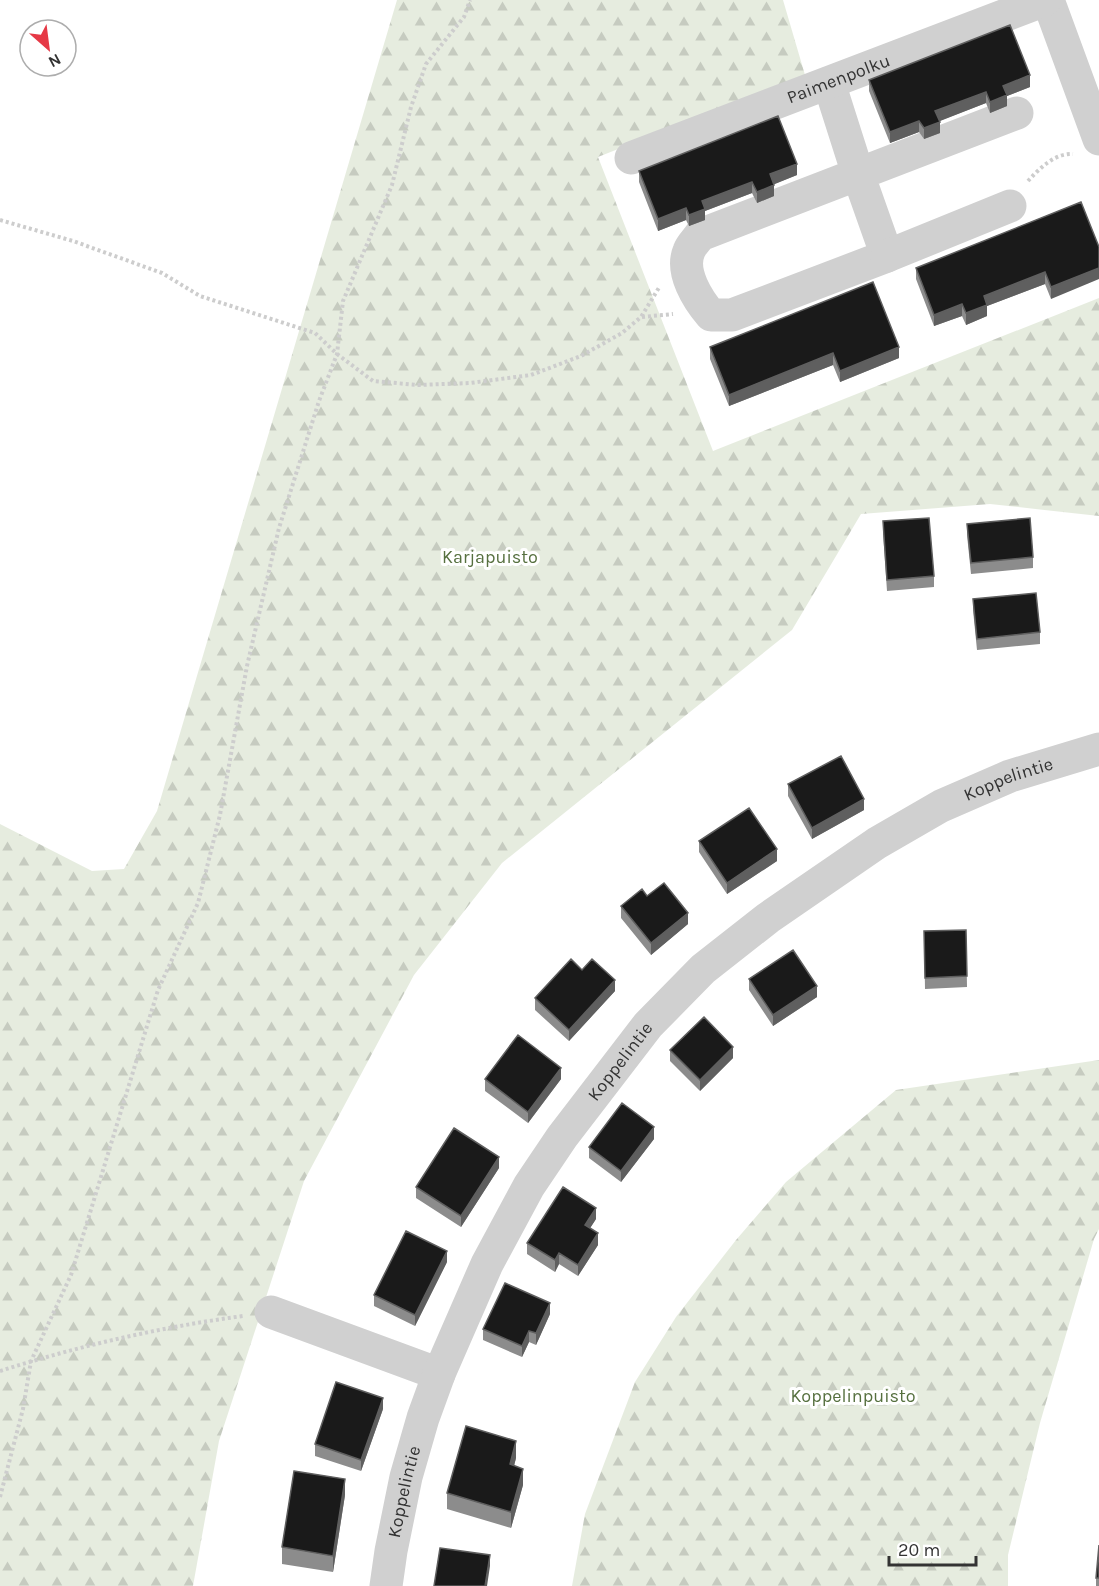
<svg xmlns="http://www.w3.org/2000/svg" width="1099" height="1586" font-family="Karla,sans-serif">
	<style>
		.forest { fill: url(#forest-firs) }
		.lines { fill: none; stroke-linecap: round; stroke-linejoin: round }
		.path { stroke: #cdcdcd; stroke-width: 4; stroke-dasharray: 3 3; stroke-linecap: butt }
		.minor { stroke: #d0d0d0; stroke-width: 33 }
		.wall { fill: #8c8c8c }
		.shaded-wall { fill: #5f5f5f }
		.building { fill: #1a1a1a; stroke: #5f5f5f; stroke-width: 1.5 }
		.labels { text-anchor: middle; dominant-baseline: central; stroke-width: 6; stroke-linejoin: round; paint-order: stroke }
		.street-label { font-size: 18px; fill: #333; stroke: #fff }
		.park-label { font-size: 18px; fill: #56703f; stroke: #fff }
	</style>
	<defs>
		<pattern id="forest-firs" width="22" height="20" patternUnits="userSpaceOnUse" patternTransform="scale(1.5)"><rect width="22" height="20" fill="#e6ecdf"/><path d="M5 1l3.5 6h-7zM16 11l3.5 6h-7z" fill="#c6cbc0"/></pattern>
	</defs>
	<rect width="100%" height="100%" fill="#fff"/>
	<path class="forest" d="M 397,0 L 783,0 L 805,75 L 598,157 L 713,451 L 1099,298 L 1099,516 L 990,504 L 861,514 L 792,630 L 502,863 L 414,975 L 304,1181 L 219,1441 L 193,1586 L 0,1586 L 0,824 L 92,871 L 124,869 L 157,811 Z
		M 1099,1060 L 1099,1229 L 1094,1239 L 1040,1423 L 1008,1555 L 1008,1586 L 572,1586 L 585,1514 L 635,1382 L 676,1317 L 736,1240 L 786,1182 L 896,1090 Z"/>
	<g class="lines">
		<path class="path" d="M 1028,181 C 1040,168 1055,153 1073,154
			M 0,220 L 73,241 L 162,273 L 200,296 L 315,333 L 337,354 L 373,381 L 418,385 L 470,383 L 531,375 L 581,356 L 622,333 L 641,317 L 660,286
			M 642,317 L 673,314
			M 0,1371 C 79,1346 161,1327 243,1316
			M 0,1497 L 23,1409 L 31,1361 L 71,1275 L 158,990 L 198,903 L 220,815 L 247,666 L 279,528 L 319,401 L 337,354 L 343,301 L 392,185 L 411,107 L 426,64 L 464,17 L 470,0"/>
		<g class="minor">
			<path d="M 1048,0 L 1099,139"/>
			<path d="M 829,83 L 858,174 L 887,256 L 732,315 L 711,315 C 698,300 680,272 689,251 C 691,245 697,240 700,235 L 1017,113"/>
			<path id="s1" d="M 631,158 L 1045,0"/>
			<path d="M 887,256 L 1010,206"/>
			<path d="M 271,1312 L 439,1374"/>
			<path id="s2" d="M 386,1586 L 391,1551 L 406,1477 L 423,1418 L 439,1374 L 487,1264 L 529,1186 L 562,1137 L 648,1025 L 703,969 L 768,918 L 877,843 L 941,806 L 1010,776 L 1099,749"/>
		</g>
	</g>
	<path class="wall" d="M 869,80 L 1030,87 L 1007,96 L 1007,106 L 990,113 L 986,103 L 939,121 L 940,133 L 924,139 L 919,132 L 890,143 L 869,91 Z
		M 639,171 L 797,175 L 774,184 L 774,196 L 757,203 L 752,193 L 705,211 L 705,220 L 689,226 L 686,220 L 658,231 L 639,182 Z
		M 1081,202 L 1051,299 L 1045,284 L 987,306 L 987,316 L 966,325 L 962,316 L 934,326 L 916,279 L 916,268 Z
		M 710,347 L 899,358 L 840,382 L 833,365 L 729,406 L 710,359 Z
		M 883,521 L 934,576 L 934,587 L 887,591 L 883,533 Z
		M 967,524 L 1033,557 L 1033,568 L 971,574 L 967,535 Z
		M 973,599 L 1040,632 L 1040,644 L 977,650 L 973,610 Z
		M 788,784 L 864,810 L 812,839 L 788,796 Z
		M 699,841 L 777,861 L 727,894 L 699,852 Z
		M 647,896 L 688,924 L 651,955 L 621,918 L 621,906 Z
		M 966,930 L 967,987 L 925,989 L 924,931 Z
		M 582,970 L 615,991 L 569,1041 L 535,1010 L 535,998 Z
		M 749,979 L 817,997 L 773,1026 L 749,990 Z
		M 670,1050 L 733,1058 L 700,1091 L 670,1061 Z
		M 485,1079 L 561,1079 L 528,1123 L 485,1091 Z
		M 654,1139 L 621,1182 L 589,1158 L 589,1147 Z
		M 499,1168 L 461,1227 L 416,1198 L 416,1187 Z
		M 596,1219 L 590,1228 L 598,1245 L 578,1276 L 559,1264 L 555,1272 L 527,1254 L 527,1243 Z
		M 447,1262 L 415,1326 L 374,1306 L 374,1295 Z
		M 550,1314 L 536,1345 L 529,1342 L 522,1357 L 483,1340 L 483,1329 Z
		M 383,1409 L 361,1471 L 315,1456 L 315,1444 Z
		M 516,1458 L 514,1466 L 523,1485 L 511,1528 L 447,1509 L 447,1493 Z
		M 345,1495 L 333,1572 L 282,1564 L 282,1547 Z
		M 1099,1545 L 1099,1586 L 1096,1586 L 1096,1578 Z"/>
	<path class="shaded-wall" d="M 1030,75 L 1030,87 L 1007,96 L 1007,106 L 990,113 L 990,102 L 1003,86 Z
		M 986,92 L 986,103 L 935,123 L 935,111 Z
		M 919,121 L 919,132 L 890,143 L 890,132 Z
		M 940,122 L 940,133 L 924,139 L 924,128 Z
		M 797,164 L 797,175 L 770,186 L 770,174 Z
		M 752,182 L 752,193 L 705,211 L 705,220 L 689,226 L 689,215 L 702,201 Z
		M 774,185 L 774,196 L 757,203 L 757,192 Z
		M 686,208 L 686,220 L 658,231 L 658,219 Z
		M 1099,268 L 1099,279 L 1051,299 L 1051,287 Z
		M 1045,272 L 1045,284 L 987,306 L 987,316 L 966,325 L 966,313 L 984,296 Z
		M 962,304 L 962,316 L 934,326 L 934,315 Z
		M 899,347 L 899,358 L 840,382 L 840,371 Z
		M 833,353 L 833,365 L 729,406 L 729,395 Z
		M 864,799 L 864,810 L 812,839 L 812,828 Z
		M 777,849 L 777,861 L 727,894 L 727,883 Z
		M 688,913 L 688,924 L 651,955 L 651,943 Z
		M 615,980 L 615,991 L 569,1041 L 569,1030 Z
		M 817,986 L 817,997 L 773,1026 L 773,1015 Z
		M 733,1047 L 733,1058 L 700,1091 L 700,1080 Z
		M 561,1068 L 561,1079 L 528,1123 L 528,1112 Z
		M 654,1127 L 654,1139 L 621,1182 L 621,1171 Z
		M 499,1157 L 499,1168 L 461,1227 L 461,1216 Z
		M 596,1208 L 596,1219 L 585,1236 L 585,1225 Z
		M 598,1233 L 598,1245 L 578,1276 L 578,1265 Z
		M 447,1251 L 447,1262 L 415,1326 L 415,1315 Z
		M 559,1253 L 559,1264 L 555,1272 L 555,1260 Z
		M 550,1303 L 550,1314 L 536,1345 L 536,1333 Z
		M 529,1331 L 529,1342 L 522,1357 L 522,1346 Z
		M 383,1398 L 383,1409 L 361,1471 L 361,1460 Z
		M 516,1441 L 516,1458 L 510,1481 L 510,1464 Z
		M 523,1469 L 523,1485 L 511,1528 L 511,1512 Z
		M 345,1479 L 345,1495 L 333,1572 L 333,1556 Z
		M 490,1555 L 490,1566 L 487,1586 L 485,1586 Z"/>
	<path class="building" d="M 1010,25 L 1030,75 L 1003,86 L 1007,95 L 990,102 L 986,92 L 935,111 L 940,122 L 924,128 L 919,121 L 890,132 L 869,80 Z
		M 778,116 L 797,164 L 770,174 L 774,185 L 757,192 L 752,182 L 702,201 L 705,209 L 689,215 L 686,208 L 658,219 L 639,171 Z
		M 1081,202 L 1099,247 L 1099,268 L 1051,287 L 1045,272 L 984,296 L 987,305 L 966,313 L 962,304 L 934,315 L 916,268 Z
		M 873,282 L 899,347 L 840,371 L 833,353 L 729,395 L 710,347 Z
		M 929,518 L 934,576 L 887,580 L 883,521 Z
		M 1030,518 L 1033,557 L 971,563 L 967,524 Z
		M 1036,593 L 1040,632 L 977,639 L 973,599 Z
		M 841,756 L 864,799 L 812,828 L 788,784 Z
		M 749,808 L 777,849 L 727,883 L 699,841 Z
		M 664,883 L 688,913 L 651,943 L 621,906 L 642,889 L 647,896 Z
		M 966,930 L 967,976 L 925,978 L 924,931 Z
		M 793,950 L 817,986 L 773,1015 L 749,979 Z
		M 571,959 L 582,970 L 592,959 L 615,980 L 569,1030 L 535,998 Z
		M 704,1017 L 733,1047 L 700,1080 L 670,1050 Z
		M 518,1035 L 561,1068 L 528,1112 L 485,1079 Z
		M 622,1103 L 654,1127 L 621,1171 L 589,1147 Z
		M 454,1128 L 499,1157 L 461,1216 L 416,1187 Z
		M 563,1187 L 596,1208 L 585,1225 L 598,1233 L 578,1265 L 559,1253 L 555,1260 L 527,1243 Z
		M 406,1231 L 447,1251 L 415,1315 L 374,1295 Z
		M 505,1283 L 550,1303 L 536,1333 L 529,1331 L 522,1346 L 483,1329 Z
		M 336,1382 L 383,1398 L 361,1460 L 315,1444 Z
		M 466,1426 L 516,1441 L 510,1464 L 523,1469 L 511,1512 L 447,1493 Z
		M 294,1471 L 345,1479 L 333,1556 L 282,1547 Z
		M 1099,1545 L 1099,1578 L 1096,1578 Z
		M 440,1548 L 490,1555 L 485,1586 L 434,1586 Z"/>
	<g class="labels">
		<g class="street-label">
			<text stroke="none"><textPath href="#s1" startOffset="222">Paimenpolku</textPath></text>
			<text stroke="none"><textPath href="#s2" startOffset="1068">Koppelintie</textPath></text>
			<text stroke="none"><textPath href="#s2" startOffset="582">Koppelintie</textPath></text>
			<text stroke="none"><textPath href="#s2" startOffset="96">Koppelintie</textPath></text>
		</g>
		<g class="park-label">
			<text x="490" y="557">Karjapuisto</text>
			<text x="853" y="1396">Koppelinpuisto</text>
		</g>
	</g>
	<g transform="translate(48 48) rotate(152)"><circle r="28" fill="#ffffff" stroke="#adadad" stroke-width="1.5"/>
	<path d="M0-4.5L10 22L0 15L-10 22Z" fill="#e63946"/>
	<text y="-9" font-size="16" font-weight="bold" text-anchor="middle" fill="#333333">N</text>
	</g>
	<path d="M889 1556v9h87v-9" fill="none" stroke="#333333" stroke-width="3"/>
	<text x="898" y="1556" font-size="18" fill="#333333" stroke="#ffffff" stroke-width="4.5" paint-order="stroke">20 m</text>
</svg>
